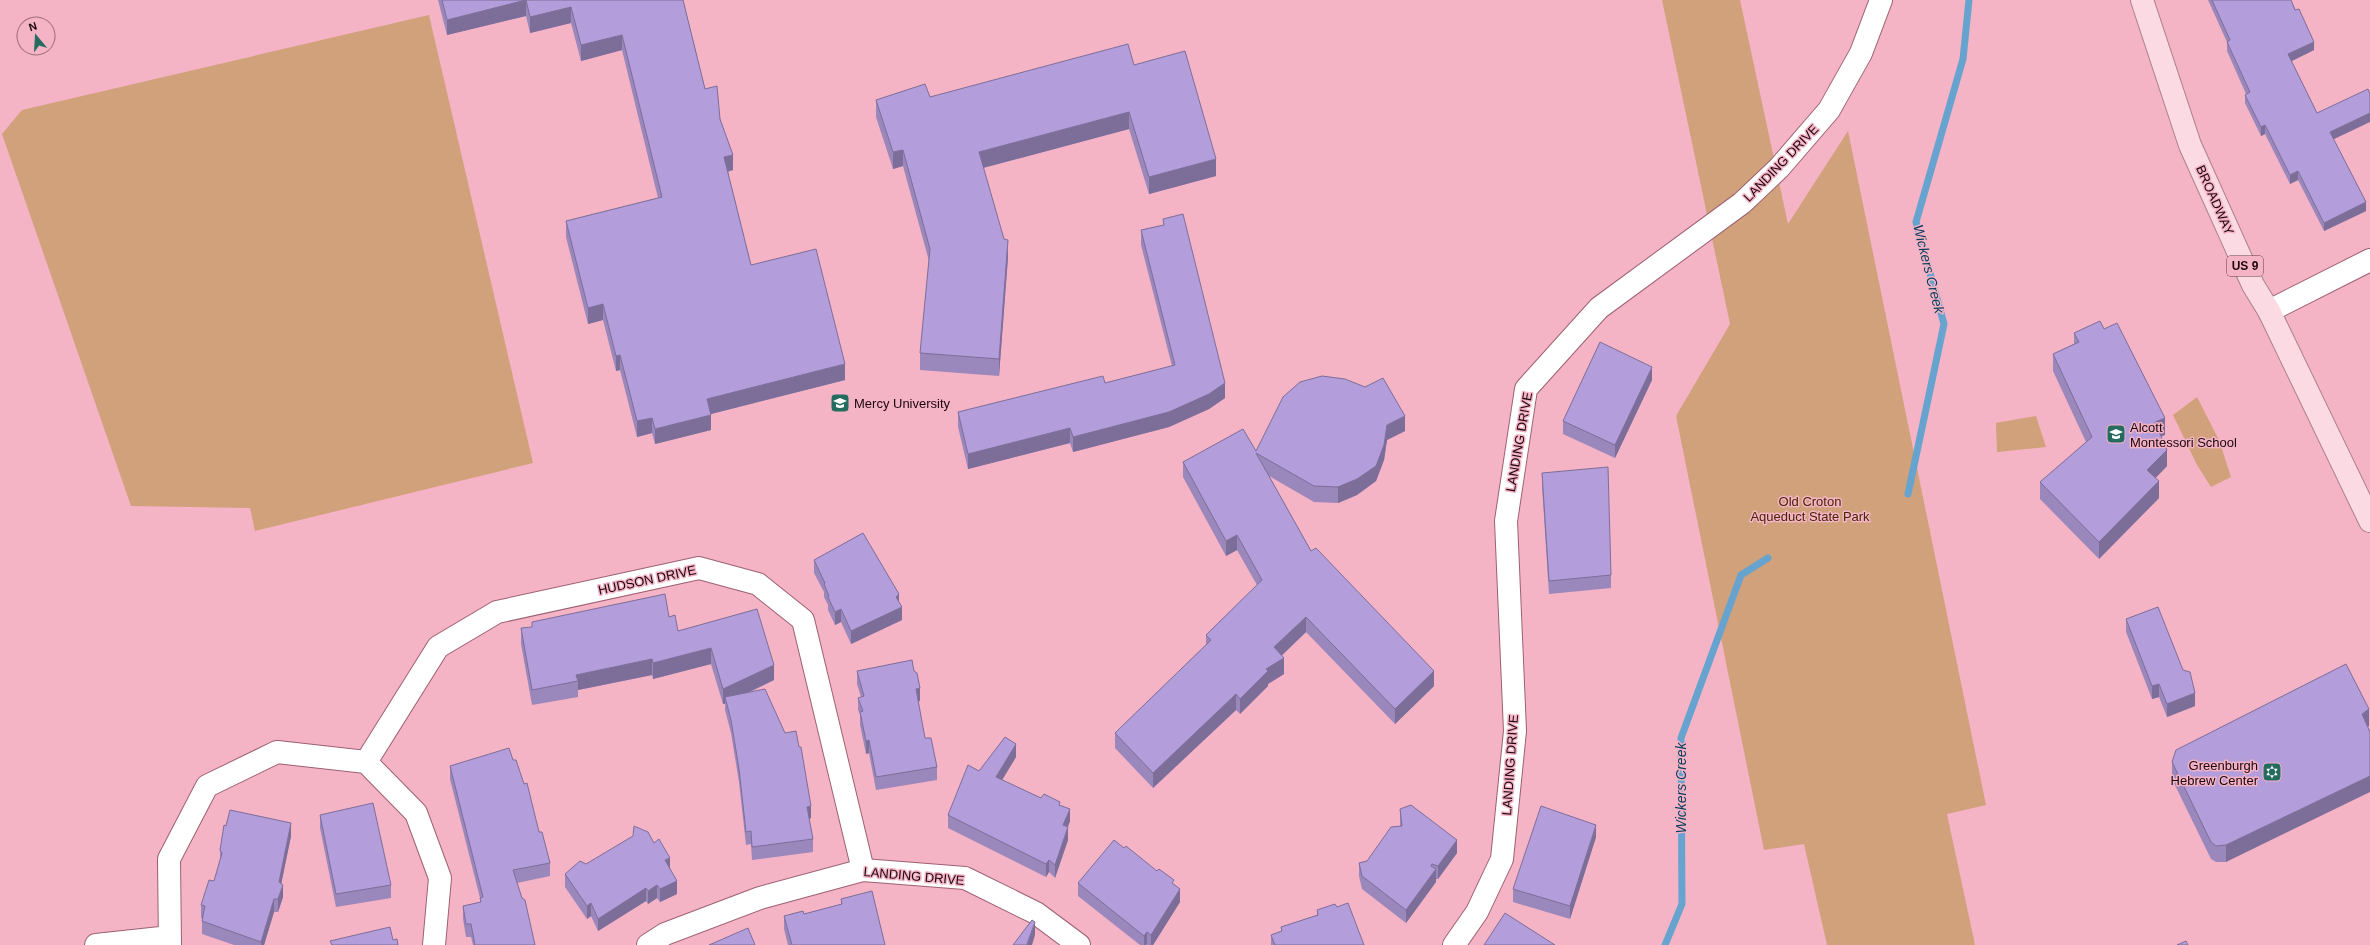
<svg xmlns="http://www.w3.org/2000/svg" width="2370" height="945" font-family="Arial,sans-serif">
	<style>
		.green { fill: #d0a17a }
		.lines { fill: none; stroke-linecap: round; stroke-linejoin: round }
		.stream { stroke: #66a3cf; stroke-width: 7 }
		.street-casing { stroke: #9c6172; stroke-width: 24 }
		.primary-casing { stroke: #ab808c; stroke-width: 24 }
		.street { stroke: #fff; stroke-width: 22 }
		.primary { stroke: #fbdae3; stroke-width: 22 }
		.wall { fill: #9a87bb }
		.shaded-wall { fill: #7d6e99 }
		.building { fill: #b39dda; stroke: #7d6e99 }
		.labels { text-anchor: middle; dominant-baseline: central; stroke-width: 3; stroke-linejoin: round; paint-order: stroke }
		.shield { fill: #f5b3c6; stroke: #5c3a44; stroke-width: 1 }
		.shield-label { font-size: 12px; font-weight: bold; fill: #1b060d }
		.street-label { font-size: 13px; fill: #1b060d; stroke: #f5b3c6 }
		.poi-label { font-size: 13px; fill: #1b060d; stroke: #f5b3c6; text-anchor: start }
		.park-label { font-size: 13px; fill: #482400; stroke: #f5b3c6 }
		.water-label { font-size: 14px; font-style: italic; fill: #073a58; stroke: #f5b3c6 }
	</style>
	<rect width="100%" height="100%" fill="#f5b3c6"/>
	<path class="green" d="M 1662,0 L 1740,0 L 1788,224 L 1848,131 L 1986,805 L 1947,814 L 1975,945 L 1827,945 L 1804,844 L 1764,850 L 1676,416 L 1730,324 Z
		M 429,15 L 533,463 L 255,531 L 250,508 L 131,506 L 2,134 L 22,110 Z
		M 2197,397 L 2219,440 L 2231,477 L 2211,487 L 2197,465 L 2173,415 Z
		M 2036,416 L 2046,447 L 1997,452 L 1996,423 Z"/>
	<g class="lines">
		<path class="stream" d="M 1908,494 L 1944,324 L 1916,222 L 1963,59 L 1969,0
			M 1665,945 L 1682,904 L 1681,738 L 1741,575 L 1768,558"/>
		<defs>
			<path id="street" d="M 2269,311 L 2370,260
				M 366,762 L 438,647 L 497,612 L 699,568 L 758,584 L 803,620 L 863,870
				M 96,945 L 170,937
				M 170,945 L 169,859 L 207,786 L 277,752 L 366,762 L 416,813 L 440,878 L 434,945
				M 648,945 L 665,934 L 760,898 L 863,870 L 965,878 L 1036,913 L 1079,945
				M 1454,945 L 1477,912 L 1502,859 L 1515,731 L 1506,521 L 1526,389 L 1599,308 L 1742,203 L 1779,168 L 1829,110 L 1861,53 L 1881,0"/>
			<path id="primary" d="M 2142,0 L 2190,145 L 2253,285 L 2269,311 L 2370,521"/>
		</defs>
		<use href="#street" class="street-casing"/>
		<use href="#primary" class="primary-casing"/>
		<use href="#street" class="street"/>
		<use href="#primary" class="primary"/>
	</g>
	<path class="wall" d="M 438,0 L 683,0 L 705,89 L 720,119 L 733,170 L 728,172 L 751,265 L 845,380 L 711,414 L 711,430 L 655,444 L 652,433 L 637,437 L 620,370 L 616,371 L 603,320 L 588,324 L 566,237 L 566,221 L 658,198 L 622,50 L 581,61 L 571,23 L 530,33 L 526,16 L 447,35 Z
		M 2208,0 L 2291,0 L 2314,50 L 2291,61 L 2317,113 L 2333,139 L 2366,211 L 2324,231 L 2298,180 L 2290,184 L 2265,134 L 2261,136 L 2245,103 L 2245,95 L 2246,94 L 2227,51 L 2227,42 Z
		M 1134,65 L 1216,176 L 1149,194 L 1129,129 L 983,168 L 1008,257 L 999,376 L 920,370 L 920,353 L 929,261 L 903,166 L 893,169 L 876,117 L 876,100 L 930,97 Z
		M 1163,219 L 1225,398 L 1209,409 L 1169,427 L 1073,452 L 1070,443 L 968,469 L 958,427 L 958,412 L 1105,383 L 1172,366 L 1141,245 L 1141,230 L 1163,225 Z
		M 2074,333 L 2165,435 L 2161,436 L 2167,466 L 2155,478 L 2159,498 L 2099,559 L 2040,499 L 2040,482 L 2086,442 L 2053,371 L 2053,354 L 2074,344 Z
		M 1652,380 L 1615,458 L 1563,434 L 1563,421 Z
		M 1405,431 L 1387,440 L 1384,460 L 1376,481 L 1357,495 L 1338,503 L 1314,502 L 1269,476 L 1311,551 L 1434,686 L 1395,724 L 1306,632 L 1281,656 L 1284,674 L 1268,684 L 1268,686 L 1240,714 L 1236,710 L 1153,788 L 1115,748 L 1115,733 L 1206,645 L 1206,635 L 1257,585 L 1237,550 L 1226,556 L 1183,477 L 1183,462 L 1256,451 Z
		M 1542,473 L 1611,575 L 1611,588 L 1549,594 L 1542,486 Z
		M 814,560 L 899,602 L 902,620 L 851,644 L 841,622 L 835,625 L 828,610 L 828,605 L 824,597 L 824,592 L 814,573 Z
		M 669,617 L 678,631 L 774,680 L 748,693 L 811,818 L 809,819 L 813,839 L 813,852 L 752,860 L 751,844 L 746,845 L 739,782 L 731,733 L 725,710 L 725,704 L 723,704 L 711,664 L 653,679 L 652,675 L 578,690 L 578,697 L 532,705 L 521,644 L 521,628 L 532,628 L 532,622 Z
		M 2126,619 L 2195,706 L 2167,717 L 2159,697 L 2152,699 L 2126,632 Z
		M 857,671 L 914,671 L 920,701 L 918,701 L 925,738 L 937,767 L 937,780 L 876,790 L 869,753 L 866,754 L 860,725 L 860,714 L 858,710 L 858,698 L 861,697 L 857,684 Z
		M 2369,726 L 2226,862 L 2216,862 L 2211,859 L 2172,779 L 2172,762 Z
		M 1016,757 L 1002,780 L 1041,798 L 1060,805 L 1070,821 L 1068,827 L 1068,840 L 1055,878 L 1049,872 L 1046,877 L 948,828 L 948,815 L 979,771 Z
		M 450,766 L 539,832 L 550,863 L 550,876 L 517,883 L 535,945 L 473,945 L 471,937 L 466,937 L 463,919 L 463,906 L 480,902 L 480,898 L 450,779 Z
		M 1400,809 L 1457,853 L 1438,879 L 1436,879 L 1436,882 L 1406,923 L 1362,889 L 1359,876 L 1359,863 L 1367,861 L 1400,826 Z
		M 320,815 L 391,885 L 391,898 L 336,907 L 320,828 Z
		M 226,826 L 291,836 L 281,884 L 283,897 L 278,912 L 274,912 L 264,945 L 234,945 L 202,934 L 202,918 L 201,918 L 201,905 L 214,881 L 220,861 L 220,850 Z
		M 1596,837 L 1570,919 L 1513,902 L 1513,889 Z
		M 654,843 L 670,868 L 677,894 L 660,902 L 657,898 L 648,904 L 646,901 L 598,931 L 591,916 L 587,919 L 565,887 L 565,874 Z
		M 1078,883 L 1174,884 L 1180,902 L 1153,945 L 1147,945 L 1147,944 L 1146,945 L 1140,945 L 1078,896 Z
		M 841,899 L 885,945 L 788,945 L 784,929 L 784,916 L 804,914 L 841,904 Z
		M 1317,910 L 1364,945 L 1271,945 L 1271,935 L 1281,931 L 1281,927 L 1317,915 Z"/>
	<path class="shaded-wall" d="M 526,0 L 526,16 L 447,35 L 447,20 Z
		M 571,7 L 571,23 L 530,33 L 530,17 Z
		M 622,35 L 622,50 L 581,61 L 581,45 Z
		M 2314,42 L 2314,50 L 2288,63 L 2288,54 Z
		M 1129,112 L 1129,129 L 979,169 L 979,152 Z
		M 2370,113 L 2370,122 L 2330,141 L 2330,132 Z
		M 2265,125 L 2265,134 L 2261,136 L 2261,127 Z
		M 903,150 L 903,166 L 893,169 L 893,152 Z
		M 733,155 L 733,170 L 724,172 L 724,157 Z
		M 1216,159 L 1216,176 L 1149,194 L 1149,177 Z
		M 2298,171 L 2298,180 L 2290,184 L 2290,175 Z
		M 2366,202 L 2366,211 L 2324,231 L 2324,223 Z
		M 1008,240 L 1008,257 L 999,376 L 999,359 Z
		M 603,304 L 603,320 L 588,324 L 588,308 Z
		M 620,355 L 620,370 L 616,371 L 616,356 Z
		M 845,364 L 845,380 L 707,415 L 707,399 Z
		M 1652,367 L 1652,380 L 1615,458 L 1615,445 Z
		M 1225,383 L 1225,398 L 1209,409 L 1169,427 L 1073,452 L 1073,437 Z
		M 711,415 L 711,430 L 655,444 L 655,429 Z
		M 1405,416 L 1405,431 L 1387,440 L 1384,460 L 1376,481 L 1357,495 L 1338,503 L 1338,487 L 1387,425 Z
		M 652,418 L 652,433 L 637,437 L 637,421 Z
		M 2165,418 L 2165,435 L 2155,439 L 2155,422 Z
		M 1070,428 L 1070,443 L 968,469 L 968,454 Z
		M 2167,450 L 2167,466 L 2147,487 L 2147,470 Z
		M 2159,481 L 2159,498 L 2099,559 L 2099,542 Z
		M 1237,535 L 1237,550 L 1226,556 L 1226,541 Z
		M 899,594 L 899,607 L 896,597 Z
		M 902,607 L 902,620 L 851,644 L 851,631 Z
		M 841,609 L 841,622 L 835,625 L 835,612 Z
		M 1306,617 L 1306,632 L 1274,663 L 1274,647 Z
		M 711,648 L 711,664 L 653,679 L 653,663 Z
		M 1284,658 L 1284,674 L 1268,684 L 1268,686 L 1240,714 L 1240,699 L 1266,669 Z
		M 652,659 L 652,675 L 578,690 L 578,681 L 576,675 Z
		M 774,665 L 774,680 L 726,703 L 725,697 L 725,704 L 723,704 L 723,689 Z
		M 1434,671 L 1434,686 L 1395,724 L 1395,709 Z
		M 2159,684 L 2159,697 L 2152,699 L 2152,686 Z
		M 920,688 L 920,701 L 916,702 L 916,689 Z
		M 2195,693 L 2195,706 L 2167,717 L 2167,704 Z
		M 1236,694 L 1236,710 L 1153,788 L 1153,773 Z
		M 2369,709 L 2369,726 L 2362,730 L 2362,714 Z
		M 869,740 L 869,753 L 866,754 L 866,741 Z
		M 1016,744 L 1016,757 L 996,790 L 996,777 Z
		M 2370,776 L 2370,792 L 2226,862 L 2226,845 Z
		M 811,806 L 811,818 L 807,820 L 807,807 Z
		M 1070,809 L 1070,821 L 1063,838 L 1063,825 Z
		M 291,823 L 291,836 L 279,895 L 279,882 Z
		M 1596,825 L 1596,837 L 1570,919 L 1570,906 Z
		M 1068,827 L 1068,840 L 1055,878 L 1055,865 Z
		M 1457,840 L 1457,853 L 1438,879 L 1438,866 Z
		M 670,858 L 670,871 L 665,860 Z
		M 1049,860 L 1049,872 L 1046,877 L 1046,864 Z
		M 1432,864 L 1432,875 L 1436,869 L 1436,882 L 1406,923 L 1406,910 Z
		M 677,881 L 677,894 L 660,902 L 660,889 Z
		M 283,885 L 283,897 L 278,912 L 278,899 Z
		M 657,885 L 657,898 L 648,904 L 648,891 Z
		M 646,888 L 646,901 L 598,931 L 598,919 Z
		M 1180,889 L 1180,902 L 1153,945 L 1151,945 L 1151,935 Z
		M 274,899 L 274,912 L 264,945 L 261,945 L 261,942 Z
		M 591,903 L 591,916 L 587,919 L 587,906 Z
		M 1035,922 L 1035,935 L 1032,945 L 1027,945 Z
		M 1147,932 L 1147,944 L 1146,945 L 1144,945 L 1144,936 Z"/>
	<path class="building" d="M 442,0 L 683,0 L 705,89 L 717,86 L 720,119 L 733,155 L 724,157 L 751,265 L 816,249 L 845,364 L 707,399 L 711,415 L 655,429 L 652,418 L 637,421 L 620,355 L 616,356 L 603,304 L 588,308 L 566,221 L 662,197 L 622,35 L 581,45 L 571,7 L 530,17 L 526,0 L 447,20 Z
		M 2212,0 L 2291,0 L 2295,10 L 2299,9 L 2314,42 L 2288,54 L 2317,113 L 2368,89 L 2370,94 L 2370,113 L 2330,132 L 2366,202 L 2324,223 L 2298,171 L 2290,175 L 2265,125 L 2261,127 L 2245,95 L 2250,92 L 2227,42 L 2230,40 Z
		M 1128,44 L 1134,65 L 1185,51 L 1216,159 L 1149,177 L 1129,112 L 979,152 L 1004,239 L 1008,240 L 999,359 L 920,353 L 930,249 L 903,150 L 893,152 L 876,100 L 925,84 L 930,97 Z
		M 1183,214 L 1225,383 L 1209,394 L 1169,412 L 1073,437 L 1070,428 L 968,454 L 958,412 L 1103,376 L 1105,383 L 1175,365 L 1141,230 L 1164,225 L 1163,219 Z
		M 2100,321 L 2104,329 L 2117,323 L 2165,418 L 2155,422 L 2167,450 L 2147,470 L 2159,481 L 2099,542 L 2040,482 L 2092,437 L 2053,354 L 2079,342 L 2074,333 Z
		M 1600,342 L 1652,367 L 1615,445 L 1563,421 Z
		M 1322,376 L 1345,379 L 1365,387 L 1383,378 L 1405,416 L 1387,425 L 1384,445 L 1376,466 L 1357,479 L 1338,487 L 1314,486 L 1256,453 L 1311,551 L 1316,548 L 1434,671 L 1395,709 L 1306,617 L 1274,647 L 1284,658 L 1266,669 L 1268,671 L 1240,699 L 1236,694 L 1153,773 L 1115,733 L 1211,640 L 1206,635 L 1262,580 L 1237,535 L 1226,541 L 1183,462 L 1243,429 L 1256,451 L 1283,397 L 1300,382 Z
		M 1608,467 L 1611,575 L 1549,581 L 1542,473 Z
		M 863,533 L 899,594 L 896,597 L 902,607 L 851,631 L 841,609 L 835,612 L 828,597 L 829,596 L 824,584 L 825,583 L 814,560 Z
		M 665,594 L 669,617 L 675,615 L 678,631 L 757,609 L 774,665 L 723,689 L 711,648 L 653,663 L 652,659 L 576,675 L 578,681 L 532,690 L 521,628 L 532,627 L 532,622 Z
		M 2158,607 L 2183,670 L 2190,672 L 2195,693 L 2167,704 L 2159,684 L 2152,686 L 2126,619 Z
		M 912,660 L 914,671 L 917,673 L 920,688 L 916,689 L 925,738 L 931,738 L 937,767 L 876,777 L 869,740 L 866,741 L 860,712 L 863,711 L 858,698 L 864,696 L 857,671 Z
		M 2346,664 L 2369,709 L 2362,714 L 2370,732 L 2370,776 L 2226,845 L 2216,846 L 2211,842 L 2172,762 L 2176,750 Z
		M 765,689 L 785,733 L 796,731 L 799,747 L 801,747 L 811,806 L 807,807 L 813,839 L 752,847 L 751,831 L 746,832 L 739,769 L 731,720 L 725,697 Z
		M 1005,737 L 1016,744 L 996,777 L 1041,798 L 1044,794 L 1060,802 L 1059,805 L 1070,809 L 1063,825 L 1068,827 L 1055,865 L 1049,860 L 1046,864 L 948,815 L 968,765 L 979,771 Z
		M 509,748 L 513,760 L 516,760 L 524,784 L 527,783 L 539,832 L 542,832 L 550,863 L 513,870 L 522,898 L 525,900 L 535,945 L 475,945 L 471,924 L 466,924 L 463,906 L 481,902 L 480,898 L 483,897 L 450,766 Z
		M 373,803 L 391,885 L 336,894 L 320,815 Z
		M 1411,805 L 1457,840 L 1438,866 L 1432,864 L 1431,866 L 1436,869 L 1406,910 L 1362,876 L 1359,863 L 1367,861 L 1391,827 L 1402,826 L 1400,809 Z
		M 1541,806 L 1596,825 L 1570,906 L 1513,889 Z
		M 230,810 L 291,823 L 279,882 L 283,885 L 278,899 L 274,899 L 261,942 L 202,921 L 205,906 L 201,905 L 209,880 L 214,881 L 222,853 L 220,850 L 224,825 L 226,826 Z
		M 634,826 L 648,832 L 654,843 L 659,839 L 670,858 L 665,860 L 677,881 L 660,889 L 657,885 L 648,891 L 646,888 L 598,919 L 591,903 L 587,906 L 565,874 L 580,861 L 586,864 L 633,836 Z
		M 1114,840 L 1124,848 L 1126,846 L 1157,871 L 1159,869 L 1174,880 L 1172,883 L 1180,889 L 1151,935 L 1147,932 L 1144,936 L 1078,883 Z
		M 872,891 L 885,945 L 792,945 L 784,916 L 803,911 L 804,914 L 842,904 L 841,899 Z
		M 1348,903 L 1364,945 L 1275,945 L 1271,935 L 1282,931 L 1281,927 L 1318,915 L 1317,910 L 1335,904 L 1337,907 Z
		M 1505,913 L 1555,945 L 1484,945 Z
		M 1032,920 L 1035,922 L 1027,944 L 1028,945 L 1013,945 Z
		M 390,927 L 393,940 L 397,939 L 398,945 L 332,945 L 330,941 Z
		M 748,928 L 755,945 L 709,945 Z
		M 2186,941 L 2188,945 L 2177,945 Z"/>
	<defs>
		<symbol id="university-square" viewBox="-11 -11 22 22"><rect x="-9" y="-9" width="18" height="18" rx="4" fill="#256c60" stroke="#f5b3c6"/><path d="M0-5L7-2L0 1L-7-2ZM-4 1L0 2.5L4 1V4Q0 6-4 4Z" fill="#fff"/></symbol>
		<symbol id="school-square" viewBox="-11 -11 22 22"><rect x="-9" y="-9" width="18" height="18" rx="4" fill="#256c60" stroke="#f5b3c6"/><path d="M0-5L7-2L0 1L-7-2ZM-4 1L0 2.5L4 1V4Q0 6-4 4Z" fill="#fff"/></symbol>
		<symbol id="synagogue-square" viewBox="-11 -11 22 22"><rect x="-9" y="-9" width="18" height="18" rx="4" fill="#256c60" stroke="#f5b3c6"/><path d="M0-6.5L5.6 3.2H-5.6ZM0 6.5L5.6-3.2H-5.6Z" fill="#fff"/></symbol>
	</defs>
	<g fill-rule="evenodd">
		<use href="#university-square" x="829" y="392" width="22" height="22"/>
		<use href="#school-square" x="2105" y="423" width="22" height="22"/>
		<use href="#synagogue-square" x="2261" y="761" width="22" height="22"/>
	</g>
	<g class="labels">
		<rect class="shield" x="2227" y="256" width="36" height="20" rx="3"/>
		<g class="shield-label">
			<text x="2245" y="266">US 9</text>
		</g>
		<g class="street-label">
			<text transform="translate(1781 163) rotate(-46)">LANDING DRIVE</text>
			<text transform="translate(2215 200) rotate(66)">BROADWAY</text>
			<text transform="translate(1519 442) rotate(-80)">LANDING DRIVE</text>
			<text transform="translate(647 580) rotate(-12)">HUDSON DRIVE</text>
			<text transform="translate(1510 765) rotate(-86)">LANDING DRIVE</text>
			<text transform="translate(914 876) rotate(5)">LANDING DRIVE</text>
		</g>
		<g class="poi-label">
			<text x="854" y="403">Mercy University</text>
			<text x="2130" y="427">Alcott<tspan x="2130" dy="15">Montessori School</tspan></text>
			<text x="2258" y="765" text-anchor="end">Greenburgh<tspan x="2258" dy="15">Hebrew Center</tspan></text>
		</g>
		<g class="park-label">
			<text x="1810" y="501">Old Croton<tspan x="1810" dy="15">Aqueduct State Park</tspan></text>
		</g>
		<g class="water-label">
			<text transform="translate(1929 269) rotate(76)">Wickers Creek</text>
			<text transform="translate(1681 788) rotate(-90)">Wickers Creek</text>
		</g>
	</g>
	<g transform="translate(36 36) rotate(342)"><circle r="19" fill="#f5b3c6" stroke="#9e6e7c"/>
	<path d="M0-3L7 15L0 10L-7 15Z" fill="#256c60"/>
	<text y="-6" font-size="11" font-weight="bold" text-anchor="middle" fill="#1b060d">N</text>
	</g>
</svg>
